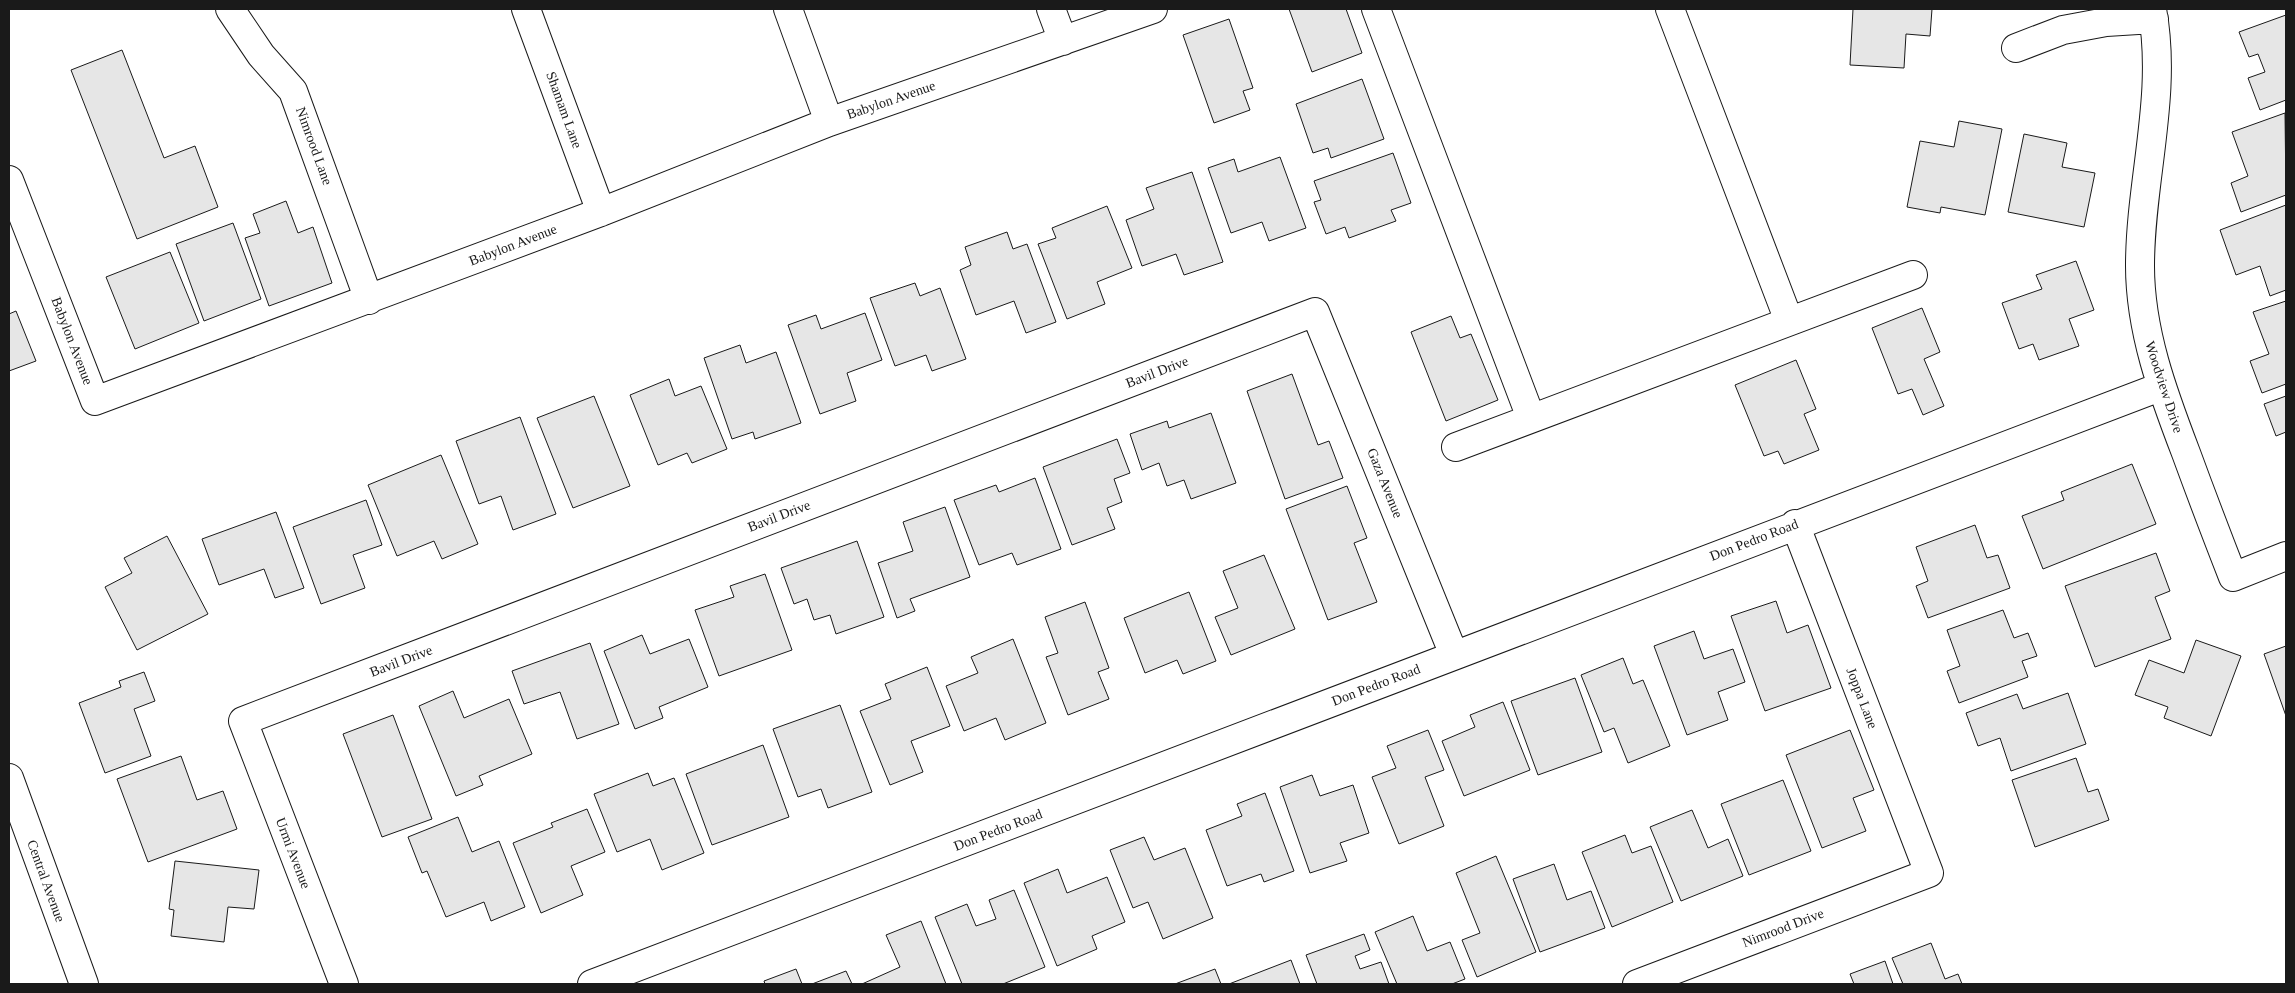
<svg xmlns="http://www.w3.org/2000/svg" width="2295" height="993" font-family="'Times New Roman',serif">
	<style>
		.building { fill: #e6e6e6; stroke: #1a1a1a }
		.lines { fill: none; stroke-linecap: round; stroke-linejoin: round }
		.minor-casing { stroke: #1a1a1a; stroke-width: 30 }
		.tertiary-casing { stroke: #1a1a1a; stroke-width: 30 }
		.minor { stroke: #fff; stroke-width: 28 }
		.tertiary { stroke: #fff; stroke-width: 28 }
		.labels { text-anchor: middle; dominant-baseline: central; stroke-width: 4; stroke-linejoin: round; paint-order: stroke }
		.street-label { font-size: 14px; fill: #1a1a1a; stroke: #fff }
	</style>
	<rect width="100%" height="100%" fill="#fff"/>
	<path class="building" d="M 1289,9 L 1346,9 L 1362,53 L 1312,72 Z
		M 1853,9 L 1932,9 L 1930,36 L 1906,34 L 1904,68 L 1850,65 Z
		M 2286,15 L 2286,100 L 2260,110 L 2248,78 L 2265,72 L 2258,54 L 2249,57 L 2239,32 Z
		M 1229,19 L 1253,88 L 1243,91 L 1250,110 L 1214,123 L 1183,35 Z
		M 122,50 L 164,158 L 195,146 L 218,207 L 137,239 L 71,70 Z
		M 1362,79 L 1384,139 L 1331,158 L 1328,148 L 1313,153 L 1296,104 Z
		M 2285,113 L 2286,195 L 2241,212 L 2231,183 L 2248,176 L 2232,132 Z
		M 1959,121 L 2002,129 L 1985,215 L 1941,207 L 1940,213 L 1907,207 L 1920,141 L 1954,147 Z
		M 2024,134 L 2067,143 L 2062,167 L 2095,173 L 2084,227 L 2008,212 Z
		M 1393,153 L 1411,203 L 1391,210 L 1396,221 L 1349,238 L 1345,227 L 1326,234 L 1314,202 L 1321,200 L 1314,181 Z
		M 1280,157 L 1306,228 L 1269,241 L 1262,222 L 1231,233 L 1208,168 L 1234,159 L 1238,172 Z
		M 1192,172 L 1223,262 L 1184,275 L 1176,254 L 1142,266 L 1126,220 L 1154,209 L 1146,188 Z
		M 286,201 L 298,233 L 313,227 L 332,283 L 269,306 L 245,238 L 260,233 L 253,214 Z
		M 2286,205 L 2286,290 L 2270,296 L 2260,266 L 2236,275 L 2220,230 Z
		M 1107,206 L 1132,268 L 1097,282 L 1105,304 L 1067,319 L 1038,244 L 1056,238 L 1052,228 Z
		M 233,223 L 261,299 L 204,321 L 176,244 Z
		M 1007,232 L 1013,249 L 1027,244 L 1056,322 L 1026,333 L 1014,301 L 976,315 L 960,270 L 971,265 L 965,247 Z
		M 170,252 L 199,323 L 135,349 L 106,277 Z
		M 2076,261 L 2094,310 L 2069,319 L 2079,346 L 2039,360 L 2033,344 L 2019,349 L 2002,303 L 2042,289 L 2036,275 Z
		M 915,283 L 920,296 L 940,288 L 966,359 L 932,371 L 926,355 L 895,366 L 870,298 Z
		M 2286,301 L 2286,384 L 2262,393 L 2250,361 L 2269,354 L 2253,312 Z
		M 1922,308 L 1940,352 L 1924,359 L 1944,406 L 1923,415 L 1912,389 L 1898,394 L 1872,328 Z
		M 16,311 L 36,361 L 9,371 L 9,314 Z
		M 865,313 L 882,360 L 847,373 L 856,401 L 820,414 L 788,325 L 816,315 L 821,329 Z
		M 1451,316 L 1460,338 L 1471,334 L 1498,400 L 1446,421 L 1411,332 Z
		M 740,345 L 746,363 L 776,352 L 801,423 L 755,439 L 753,432 L 732,439 L 704,358 Z
		M 1796,360 L 1816,409 L 1804,414 L 1819,450 L 1784,464 L 1778,451 L 1764,456 L 1735,385 Z
		M 1292,374 L 1318,445 L 1329,441 L 1343,478 L 1285,499 L 1247,391 Z
		M 669,379 L 675,396 L 701,386 L 727,449 L 692,463 L 687,453 L 658,465 L 630,395 Z
		M 594,396 L 630,486 L 573,508 L 537,418 Z
		M 2286,396 L 2286,432 L 2276,436 L 2264,404 Z
		M 1211,413 L 1236,483 L 1191,499 L 1184,480 L 1167,486 L 1159,463 L 1142,470 L 1130,434 L 1167,421 L 1169,428 Z
		M 520,417 L 556,514 L 513,530 L 501,496 L 479,504 L 456,441 Z
		M 1117,439 L 1130,473 L 1114,479 L 1122,502 L 1107,508 L 1115,529 L 1072,545 L 1043,467 Z
		M 441,455 L 478,544 L 442,559 L 434,541 L 397,556 L 368,485 Z
		M 2132,464 L 2156,524 L 2043,569 L 2022,516 L 2064,500 L 2061,492 Z
		M 1035,478 L 1061,549 L 1017,565 L 1012,553 L 979,565 L 954,500 L 996,485 L 999,492 Z
		M 1347,486 L 1367,538 L 1354,543 L 1377,602 L 1328,620 L 1286,509 Z
		M 366,500 L 382,545 L 353,555 L 365,588 L 321,604 L 293,527 Z
		M 945,507 L 970,577 L 910,599 L 915,611 L 897,618 L 878,563 L 913,551 L 903,522 Z
		M 276,512 L 304,588 L 275,598 L 264,569 L 219,585 L 202,539 Z
		M 1975,525 L 1987,558 L 1998,555 L 2010,588 L 1928,618 L 1916,586 L 1928,581 L 1916,547 Z
		M 167,536 L 208,614 L 137,650 L 105,587 L 132,573 L 124,558 Z
		M 857,541 L 884,617 L 836,634 L 830,615 L 814,620 L 807,599 L 794,604 L 781,568 Z
		M 2156,553 L 2170,591 L 2155,597 L 2171,639 L 2095,667 L 2065,586 Z
		M 1264,555 L 1295,629 L 1231,655 L 1215,617 L 1238,608 L 1223,571 Z
		M 765,574 L 792,650 L 719,676 L 695,610 L 734,597 L 730,586 Z
		M 1189,592 L 1216,661 L 1183,674 L 1177,660 L 1145,673 L 1124,618 Z
		M 1776,601 L 1787,633 L 1808,625 L 1831,688 L 1765,711 L 1731,616 Z
		M 1085,602 L 1109,668 L 1098,672 L 1109,699 L 1068,715 L 1046,657 L 1058,653 L 1045,617 Z
		M 2003,610 L 2014,638 L 2028,633 L 2037,656 L 2022,661 L 2028,677 L 1959,703 L 1947,671 L 1960,666 L 1947,630 Z
		M 1694,631 L 1704,659 L 1733,649 L 1745,682 L 1718,692 L 1728,720 L 1687,735 L 1654,646 Z
		M 642,635 L 650,654 L 689,639 L 708,687 L 659,707 L 663,718 L 635,729 L 604,651 Z
		M 1013,639 L 1046,723 L 1005,740 L 996,718 L 964,731 L 946,686 L 978,673 L 971,657 Z
		M 2196,640 L 2241,656 L 2211,736 L 2164,718 L 2168,707 L 2135,695 L 2149,660 L 2184,673 Z
		M 590,643 L 619,724 L 577,739 L 560,692 L 524,704 L 512,671 Z
		M 2286,646 L 2286,716 L 2264,654 Z
		M 1623,658 L 1633,684 L 1643,680 L 1670,746 L 1628,763 L 1614,728 L 1604,732 L 1581,675 Z
		M 927,667 L 950,726 L 911,741 L 923,772 L 890,785 L 860,711 L 891,699 L 885,684 Z
		M 144,672 L 155,701 L 134,709 L 151,756 L 105,773 L 79,703 L 121,687 L 119,681 Z
		M 1575,678 L 1602,752 L 1538,775 L 1511,701 Z
		M 453,691 L 464,718 L 509,699 L 532,754 L 479,776 L 483,785 L 456,796 L 419,706 Z
		M 2068,693 L 2086,744 L 2011,771 L 2000,738 L 1978,746 L 1966,713 L 2017,694 L 2023,709 Z
		M 1503,702 L 1530,770 L 1464,796 L 1442,741 L 1475,727 L 1470,715 Z
		M 840,705 L 872,792 L 828,808 L 821,789 L 798,797 L 773,729 Z
		M 393,715 L 432,819 L 382,837 L 343,734 Z
		M 1428,730 L 1444,770 L 1425,777 L 1444,826 L 1399,844 L 1372,777 L 1396,768 L 1387,746 Z
		M 1850,730 L 1874,790 L 1853,798 L 1866,831 L 1822,848 L 1786,755 Z
		M 763,745 L 789,817 L 712,845 L 686,774 Z
		M 181,756 L 197,800 L 223,791 L 237,829 L 148,862 L 117,779 Z
		M 2076,758 L 2088,792 L 2098,789 L 2109,820 L 2035,847 L 2012,780 Z
		M 648,773 L 653,786 L 674,778 L 704,853 L 662,870 L 650,839 L 617,852 L 594,794 Z
		M 1312,775 L 1320,796 L 1353,785 L 1369,833 L 1340,843 L 1347,861 L 1310,873 L 1280,787 Z
		M 1783,780 L 1811,851 L 1749,875 L 1721,804 Z
		M 1265,793 L 1294,871 L 1264,882 L 1261,874 L 1227,886 L 1206,830 L 1242,816 L 1237,804 Z
		M 587,809 L 605,852 L 571,866 L 583,895 L 541,913 L 513,843 L 553,827 L 551,823 Z
		M 1692,810 L 1708,848 L 1728,839 L 1743,876 L 1681,901 L 1650,827 Z
		M 458,817 L 472,852 L 499,841 L 525,907 L 491,921 L 484,902 L 446,917 L 427,871 L 422,873 L 408,837 Z
		M 1625,835 L 1632,853 L 1651,846 L 1673,902 L 1612,927 L 1582,852 Z
		M 1144,837 L 1154,860 L 1185,848 L 1213,918 L 1163,939 L 1148,902 L 1133,908 L 1110,850 Z
		M 1496,856 L 1536,952 L 1477,977 L 1462,940 L 1480,933 L 1456,873 Z
		M 175,861 L 259,870 L 254,909 L 228,907 L 224,942 L 171,936 L 174,910 L 169,909 Z
		M 1554,864 L 1567,900 L 1591,891 L 1605,928 L 1540,952 L 1513,879 Z
		M 1058,869 L 1067,893 L 1107,877 L 1125,922 L 1092,936 L 1097,949 L 1057,966 L 1024,883 Z
		M 1014,890 L 1045,967 L 1003,984 L 962,984 L 935,917 L 967,904 L 976,926 L 996,919 L 989,900 Z
		M 1413,916 L 1427,951 L 1450,942 L 1465,979 L 1452,984 L 1397,984 L 1375,932 Z
		M 921,921 L 946,984 L 862,984 L 900,967 L 886,935 Z
		M 1364,934 L 1370,950 L 1355,956 L 1360,969 L 1381,962 L 1389,984 L 1317,984 L 1306,955 Z
		M 1931,943 L 1945,979 L 1958,974 L 1962,984 L 1903,984 L 1892,958 Z
		M 1291,960 L 1300,984 L 1229,984 Z
		M 1885,961 L 1893,984 L 1854,984 L 1850,974 Z
		M 796,969 L 802,984 L 765,984 L 764,981 Z
		M 1215,969 L 1221,984 L 1175,984 Z
		M 846,971 L 852,984 L 812,984 Z"/>
	<g class="lines">
		<defs>
			<path id="minor" d="M 230,9 L 261,55 L 293,91 L 369,300
				M 526,9 L 601,212
				M 788,9 L 829,122
				M 1051,9 L 1063,41
				M 1376,9 L 1531,418
				M 1670,9 L 1789,321
				M 2152,9 C 2168,95 2140,180 2140,266 C 2140,331 2163,393 2186,453 C 2201,494 2217,536 2233,577 L 2286,556
				M 2016,48 L 2063,30 L 2106,22 L 2154,19
				M 9,180 L 95,401 L 601,212 L 829,122 L 1153,9
				M 1456,447 L 1913,275
				M 344,984 L 243,721 L 1315,312 L 1454,655
				M 592,984 L 2160,387
				M 1637,984 L 1929,873 L 1795,524"/>
			<path id="tertiary" d="M 9,778 L 84,984"/>
		</defs>
		<use href="#minor" class="minor-casing"/>
		<use href="#tertiary" class="tertiary-casing"/>
		<use href="#minor" class="minor"/>
		<use href="#tertiary" class="tertiary"/>
	</g>
	<g class="labels">
		<g class="street-label">
			<text transform="translate(891 100) rotate(-19)">Babylon Avenue</text>
			<text transform="translate(564 110) rotate(70)">Shamam Lane</text>
			<text transform="translate(314 146) rotate(70)">Nimrood Lane</text>
			<text transform="translate(513 245) rotate(-21)">Babylon Avenue</text>
			<text transform="translate(72 341) rotate(69)">Babylon Avenue</text>
			<text transform="translate(1157 372) rotate(-21)">Bavil Drive</text>
			<text transform="translate(2164 387) rotate(72)">Woodview Drive</text>
			<text transform="translate(1385 483) rotate(68)">Gaza Avenue</text>
			<text transform="translate(779 516) rotate(-21)">Bavil Drive</text>
			<text transform="translate(1754 540) rotate(-21)">Don Pedro Road</text>
			<text transform="translate(401 661) rotate(-21)">Bavil Drive</text>
			<text transform="translate(1376 685) rotate(-21)">Don Pedro Road</text>
			<text transform="translate(1862 698) rotate(69)">Joppa Lane</text>
			<text transform="translate(998 830) rotate(-21)">Don Pedro Road</text>
			<text transform="translate(293 853) rotate(69)">Urmi Avenue</text>
			<text transform="translate(46 881) rotate(70)">Central Avenue</text>
			<text transform="translate(1783 928) rotate(-21)">Nimrood Drive</text>
		</g>
	</g>
	<rect width="2295" height="993" fill="none" stroke="#1a1a1a" stroke-width="20"/>
</svg>
